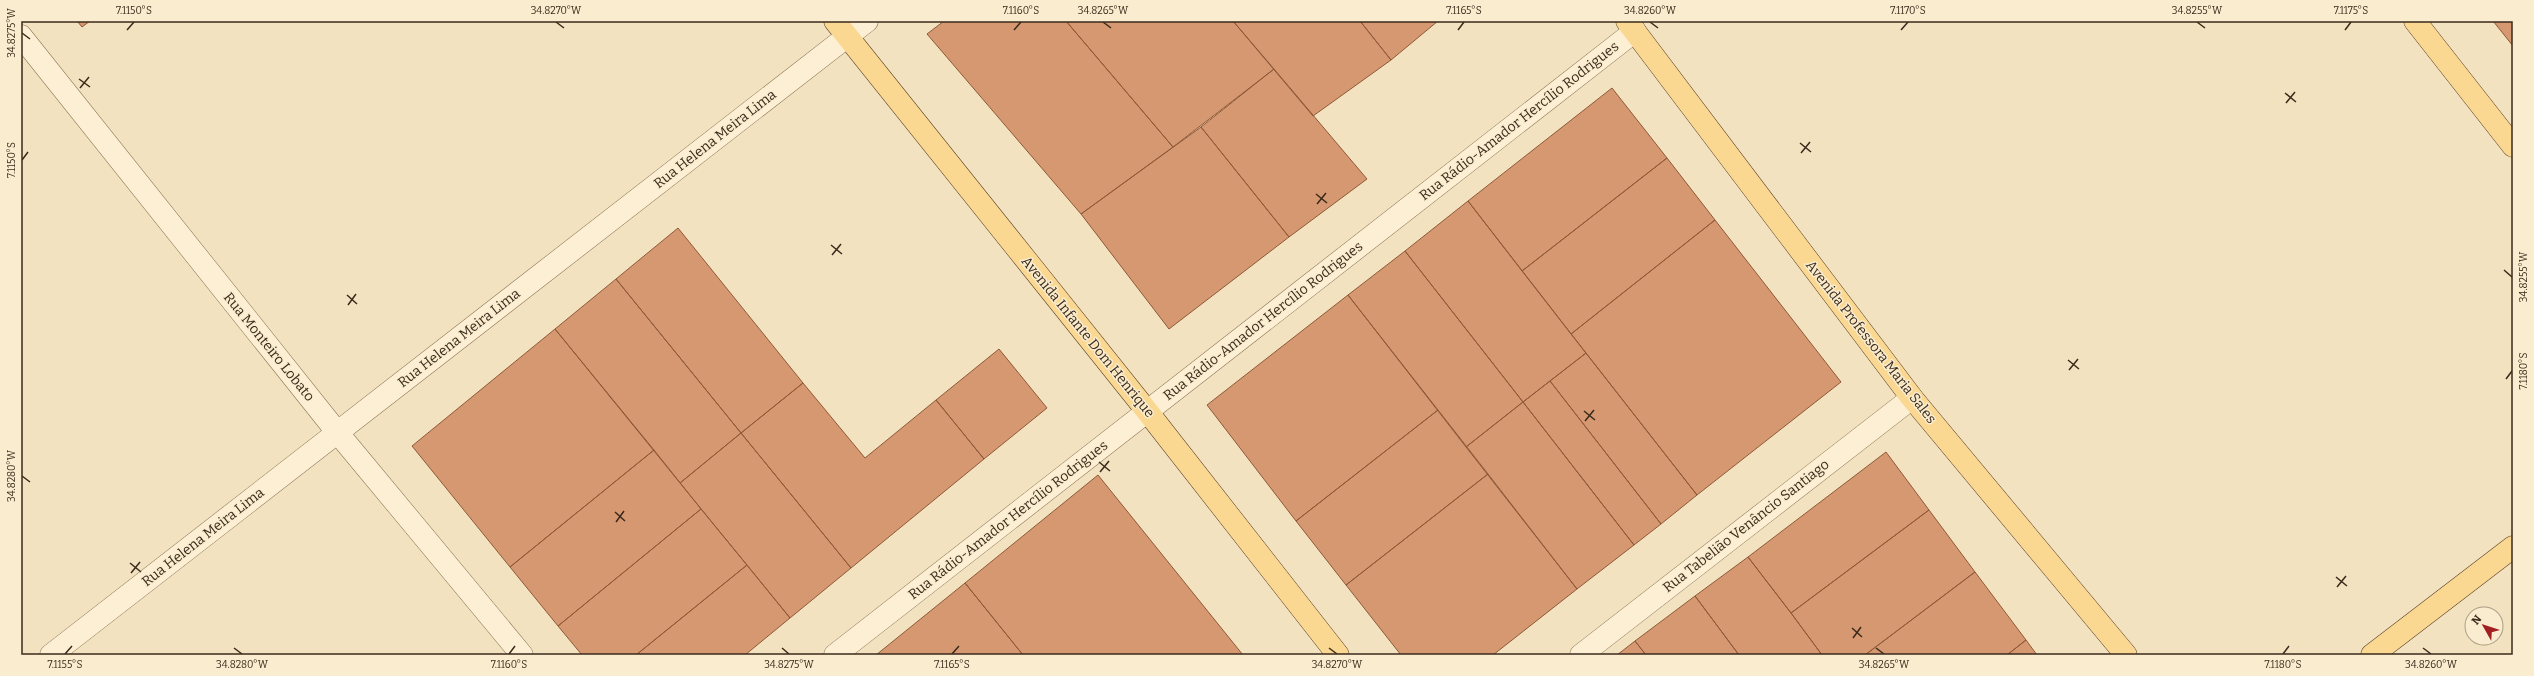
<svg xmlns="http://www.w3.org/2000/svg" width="2534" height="676" font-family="Bitter,serif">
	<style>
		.building { fill: #d59871; stroke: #8f5938 }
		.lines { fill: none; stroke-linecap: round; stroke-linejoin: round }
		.minor-casing { stroke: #8d7255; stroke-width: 23 }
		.major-casing { stroke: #5a402a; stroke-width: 23 }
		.minor { stroke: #fcefd3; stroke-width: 22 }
		.major { stroke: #fad892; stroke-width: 22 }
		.ticks { fill: none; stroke: #3b2a1b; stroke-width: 1.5 }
		.labels { text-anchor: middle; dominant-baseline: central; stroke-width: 3; stroke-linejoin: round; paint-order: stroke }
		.street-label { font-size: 14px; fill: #3b2a1b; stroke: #f9eccf }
		.neatline { fill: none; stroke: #3b2a1b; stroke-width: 1.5 }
		.ticks-label { font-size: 10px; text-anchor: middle; fill: #3b2a1b }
	</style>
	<rect width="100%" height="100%" fill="#f2e2bf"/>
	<path class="building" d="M 77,21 L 90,21 L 82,27 Z
		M 944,21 L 1066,21 L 1173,147 L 1081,214 L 927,34 Z
		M 1066,21 L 1233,21 L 1274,69 L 1173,147 Z
		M 1233,21 L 1360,21 L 1391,60 L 1313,116 Z
		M 1360,21 L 1438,21 L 1391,60 Z
		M 2493,21 L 2513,21 L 2513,46 Z
		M 1274,69 L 1367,179 L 1289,237 L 1201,127 Z
		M 1612,88 L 1667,158 L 1522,271 L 1468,201 Z
		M 1201,127 L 1289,237 L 1169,329 L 1081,214 Z
		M 1667,158 L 1715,220 L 1571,334 L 1522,271 Z
		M 1468,201 L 1586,353 L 1523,402 L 1405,251 Z
		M 1715,220 L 1841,382 L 1697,495 L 1571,334 Z
		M 678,228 L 803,383 L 741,433 L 616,279 Z
		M 1405,251 L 1523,402 L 1466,447 L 1348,295 Z
		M 616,279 L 741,433 L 680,483 L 555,329 Z
		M 1348,295 L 1438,410 L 1296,521 L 1207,405 Z
		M 555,329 L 654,450 L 510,567 L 412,446 Z
		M 999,349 L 1047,408 L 984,459 L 936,400 Z
		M 1586,353 L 1697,495 L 1661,524 L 1550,381 Z
		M 1550,381 L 1661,524 L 1634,545 L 1523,402 Z
		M 803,383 L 865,458 L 936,400 L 984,459 L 851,568 L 741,433 Z
		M 1523,402 L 1634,545 L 1577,589 L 1466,447 Z
		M 1438,410 L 1488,474 L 1346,585 L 1296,521 Z
		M 741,433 L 851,568 L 790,618 L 680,483 Z
		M 654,450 L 701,509 L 558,626 L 510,567 Z
		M 1886,452 L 1929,510 L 1791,613 L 1748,557 Z
		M 1488,474 L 1577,589 L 1493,655 L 1401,655 L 1346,585 Z
		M 1098,475 L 1243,655 L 1023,655 L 965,583 Z
		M 701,509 L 747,565 L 636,655 L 582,655 L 558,626 Z
		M 1929,510 L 1975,572 L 1865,655 L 1822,655 L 1791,613 Z
		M 1748,557 L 1791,613 L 1822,655 L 1739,655 L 1695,596 Z
		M 747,565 L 790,618 L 745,655 L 636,655 Z
		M 1975,572 L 2026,640 L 2007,655 L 1865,655 Z
		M 965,583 L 1023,655 L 876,655 Z
		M 1695,596 L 1739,655 L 1646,655 L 1635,641 Z
		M 2026,640 L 2037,655 L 2007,655 Z
		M 1635,641 L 1646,655 L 1617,655 Z"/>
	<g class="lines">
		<defs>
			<path id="minor" d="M 21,36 L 337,432 L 522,655
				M 51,655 L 867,21
				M 835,655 L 1635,31
				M 1581,655 L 1912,398"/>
			<path id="major" d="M 835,21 L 1147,411 L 1338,655
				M 1627,21 L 1912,398 L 2126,655
				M 2415,21 L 2513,146
				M 2372,655 L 2513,547"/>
		</defs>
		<use href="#minor" class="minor-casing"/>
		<use href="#major" class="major-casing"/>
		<use href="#minor" class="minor"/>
		<use href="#major" class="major"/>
	</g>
	<path class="ticks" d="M 556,22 L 564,28M 1103,22 L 1111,28M 1650,22 L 1658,28M 2197,22 L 2205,28M 127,30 L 134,22M 1014,30 L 1021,22M 1458,30 L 1464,22M 1901,30 L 1908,22M 2345,30 L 2351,22M 22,33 L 30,39M 79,79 L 90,87M 80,88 L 89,77M 2285,93 L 2296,102M 2286,103 L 2295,92M 1800,143 L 1811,152M 1801,153 L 1810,142M 22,160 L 28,152M 1316,194 L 1327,203M 1317,204 L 1326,193M 831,245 L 842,254M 832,255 L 841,244M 2504,270 L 2512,277M 347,295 L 357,304M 348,305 L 356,294M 2068,360 L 2079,369M 2069,370 L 2078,359M 2506,379 L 2512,371M 1584,411 L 1595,420M 1585,421 L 1594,410M 1099,462 L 1110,471M 1100,472 L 1109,461M 22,476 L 30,482M 615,512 L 625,521M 616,522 L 624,511M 130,563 L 141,572M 131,573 L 140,562M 2336,577 L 2347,586M 2337,587 L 2346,576M 1852,628 L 1862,637M 1853,638 L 1861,627M 234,648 L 242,654M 782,648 L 789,654M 1329,648 L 1337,654M 1876,648 L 1884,654M 2423,648 L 2431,654M 65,654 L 72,646M 509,654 L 515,646M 952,654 L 959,646M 2283,654 L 2289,646"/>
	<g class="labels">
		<g class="street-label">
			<text transform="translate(1519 121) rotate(-38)">Rua Rádio-Amador Hercílio Rodrigues</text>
			<text transform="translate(715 139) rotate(-38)">Rua Helena Meira Lima</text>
			<text transform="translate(1263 321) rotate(-38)">Rua Rádio-Amador Hercílio Rodrigues</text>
			<text transform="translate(1088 337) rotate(51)">Avenida Infante Dom Henrique</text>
			<text transform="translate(459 338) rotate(-38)">Rua Helena Meira Lima</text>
			<text transform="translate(1871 342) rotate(52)">Avenida Professora Maria Sales</text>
			<text transform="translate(269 347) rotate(51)">Rua Monteiro Lobato</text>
			<text transform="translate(1008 520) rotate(-38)">Rua Rádio-Amador Hercílio Rodrigues</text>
			<text transform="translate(1746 526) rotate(-38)">Rua Tabelião Venâncio Santiago</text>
			<text transform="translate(203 537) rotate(-38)">Rua Helena Meira Lima</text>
		</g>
	</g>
	<rect width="2534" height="676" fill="none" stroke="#f9eccf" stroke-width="44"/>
	<g transform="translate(2484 626) rotate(309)"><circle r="19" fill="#f9eccf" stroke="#ad9e87"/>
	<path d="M0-3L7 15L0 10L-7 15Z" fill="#a21f22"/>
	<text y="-6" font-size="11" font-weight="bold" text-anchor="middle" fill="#3b2a1b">N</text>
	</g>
	<rect x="22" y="22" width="2490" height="632" class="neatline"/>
	<g class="ticks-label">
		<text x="134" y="14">7.1150°S</text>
		<text x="556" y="14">34.8270°W</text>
		<text x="1021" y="14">7.1160°S</text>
		<text x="1103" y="14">34.8265°W</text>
		<text x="1464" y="14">7.1165°S</text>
		<text x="1650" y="14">34.8260°W</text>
		<text x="1908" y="14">7.1170°S</text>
		<text x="2197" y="14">34.8255°W</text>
		<text x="2351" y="14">7.1175°S</text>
		<text transform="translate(11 33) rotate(-90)" y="4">34.8275°W</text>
		<text transform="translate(11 160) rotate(-90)" y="4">7.1150°S</text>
		<text transform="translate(2523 277) rotate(-90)" y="4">34.8255°W</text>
		<text transform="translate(2523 371) rotate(-90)" y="4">7.1180°S</text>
		<text transform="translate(11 476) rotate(-90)" y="4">34.8280°W</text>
		<text x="65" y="668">7.1155°S</text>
		<text x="242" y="668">34.8280°W</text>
		<text x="509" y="668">7.1160°S</text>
		<text x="789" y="668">34.8275°W</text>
		<text x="952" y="668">7.1165°S</text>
		<text x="1337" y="668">34.8270°W</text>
		<text x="1884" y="668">34.8265°W</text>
		<text x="2283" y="668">7.1180°S</text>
		<text x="2431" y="668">34.8260°W</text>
	</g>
</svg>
